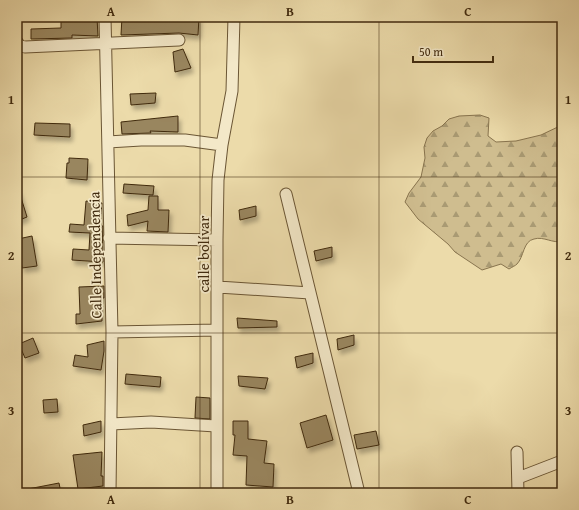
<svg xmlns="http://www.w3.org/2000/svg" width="579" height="510" font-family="'Gentium Book Plus',serif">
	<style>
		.forest { fill: url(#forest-firs); stroke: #88744e }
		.building { fill: #99865f; stroke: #402a0e; filter: url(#shadow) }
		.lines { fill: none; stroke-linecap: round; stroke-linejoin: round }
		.minor-casing { stroke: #6b5635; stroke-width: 13 }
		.minor { stroke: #f3e8c8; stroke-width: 11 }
		.grid { fill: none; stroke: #402a0e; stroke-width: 1; stroke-opacity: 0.55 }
		.labels { text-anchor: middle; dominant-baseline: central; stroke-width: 3.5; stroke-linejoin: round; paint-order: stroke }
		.street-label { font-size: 15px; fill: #402a0e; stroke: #f3e8c8 }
		.neatline { fill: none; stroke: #402a0e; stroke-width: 1.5 }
		.grid-label { font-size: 13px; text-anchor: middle; font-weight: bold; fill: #402a0e }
	</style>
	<defs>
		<pattern id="forest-firs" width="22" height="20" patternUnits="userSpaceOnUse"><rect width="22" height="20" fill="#cfbd8f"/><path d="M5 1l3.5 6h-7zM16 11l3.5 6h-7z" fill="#a99a73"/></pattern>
		<filter id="shadow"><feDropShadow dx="2.5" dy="4.5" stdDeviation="2" flood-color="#0004"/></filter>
	</defs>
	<rect width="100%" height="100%" fill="#ecdbaa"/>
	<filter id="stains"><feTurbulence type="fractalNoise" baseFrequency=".005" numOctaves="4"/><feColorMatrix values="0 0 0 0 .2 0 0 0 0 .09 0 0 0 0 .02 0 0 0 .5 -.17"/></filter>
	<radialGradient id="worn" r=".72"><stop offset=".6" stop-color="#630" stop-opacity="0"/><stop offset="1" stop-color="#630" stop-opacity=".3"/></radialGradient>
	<path class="forest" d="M 480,115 L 489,118 L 488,136 L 496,142 L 516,141 L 541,135 L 562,125 L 562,241 C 553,244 544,236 534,239 C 523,241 524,257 517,264 C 515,266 512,267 509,269 L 501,264 L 482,270 L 455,252 L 448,244 L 418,219 L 405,202 L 409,193 L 421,177 L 425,158 L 424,147 L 427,138 L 433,131 L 442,126 L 449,119 L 459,116 Z"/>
	<path class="building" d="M 61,17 L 97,18 L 98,36 L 72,35 L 72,38 L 31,39 L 31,29 L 61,28 Z
		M 122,17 L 199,17 L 198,35 L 179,33 L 121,35 Z
		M 183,49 L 191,68 L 175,72 L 173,52 Z
		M 156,93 L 155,103 L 131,105 L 130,94 Z
		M 178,116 L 178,132 L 150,131 L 151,133 L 122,134 L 121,122 Z
		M 35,123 L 70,124 L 70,137 L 34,135 Z
		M 69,158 L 88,159 L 87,180 L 66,178 L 67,163 L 69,163 Z
		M 124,184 L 154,186 L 153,195 L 123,193 Z
		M 17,191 L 19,191 L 27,217 L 17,221 Z
		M 149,196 L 158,196 L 158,210 L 169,210 L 168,232 L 147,231 L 148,221 L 128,226 L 127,215 L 148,210 Z
		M 86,201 L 102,203 L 100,226 L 103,226 L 102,251 L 103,251 L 103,262 L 72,260 L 73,249 L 89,250 L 90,233 L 69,232 L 70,224 L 84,225 Z
		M 256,206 L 256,216 L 240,220 L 239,210 Z
		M 32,236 L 37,266 L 22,268 L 18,239 Z
		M 332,247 L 332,257 L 316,261 L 314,251 Z
		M 104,286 L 104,298 L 102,298 L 102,321 L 76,324 L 76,314 L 80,314 L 79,287 Z
		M 237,318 L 277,321 L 277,327 L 238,328 Z
		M 354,335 L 354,345 L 338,350 L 337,339 Z
		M 33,338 L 39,353 L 25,358 L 19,344 Z
		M 104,341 L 104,351 L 101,370 L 73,366 L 75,355 L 88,357 L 87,345 Z
		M 313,353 L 313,363 L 297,368 L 295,357 Z
		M 126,374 L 161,377 L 160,387 L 125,384 Z
		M 238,376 L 268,378 L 265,389 L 239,386 Z
		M 196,397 L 210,398 L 210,419 L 195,418 Z
		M 57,399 L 58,412 L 44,413 L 43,400 Z
		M 326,415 L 333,440 L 307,448 L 300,423 Z
		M 101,421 L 101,432 L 84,436 L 83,425 Z
		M 233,421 L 248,421 L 248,439 L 267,441 L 264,463 L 274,464 L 273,487 L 246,485 L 247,456 L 233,455 L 235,435 L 233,435 Z
		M 376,431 L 379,445 L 357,449 L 354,435 Z
		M 102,452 L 101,476 L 103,476 L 103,486 L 78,489 L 73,455 Z
		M 59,483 L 61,493 L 28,493 L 28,489 Z"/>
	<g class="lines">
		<defs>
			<path id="minor" d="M 105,17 L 112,332 L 110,493
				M 17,42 L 20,46 L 25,47 L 179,40
				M 108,142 L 141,140 L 185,140 L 222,145
				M 286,194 L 359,493
				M 109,238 L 217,240
				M 218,287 L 310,293
				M 112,332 L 217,330
				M 111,424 L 151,422 L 216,426
				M 517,452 L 518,493
				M 518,478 L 562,461
				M 217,493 L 217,240 L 218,180 L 222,145 L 232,91 L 234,17"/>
		</defs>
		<use href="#minor" class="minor-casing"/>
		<use href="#minor" class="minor"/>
	</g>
	<path class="grid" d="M 200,17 L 200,493M 379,17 L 379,493M 17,177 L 562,177M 17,333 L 562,333"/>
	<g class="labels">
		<g class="street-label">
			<text transform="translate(203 254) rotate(-90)">calle bolívar</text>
			<text transform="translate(95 255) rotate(-91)">Calle Independencia</text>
		</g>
	</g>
	<rect width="579" height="510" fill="none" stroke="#ecdbaa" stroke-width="44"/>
	<path d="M413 56v6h80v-6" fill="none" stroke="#402a0e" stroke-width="2"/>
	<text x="419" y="56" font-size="12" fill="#402a0e" stroke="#f3e8c8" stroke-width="3" paint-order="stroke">50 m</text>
	<rect x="22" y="22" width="535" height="466" class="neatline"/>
	<g class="grid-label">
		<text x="111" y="16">A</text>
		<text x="290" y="16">B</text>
		<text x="468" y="16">C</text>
		<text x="11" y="104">1</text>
		<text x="568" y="104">1</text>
		<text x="11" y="260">2</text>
		<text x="568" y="260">2</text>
		<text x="11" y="415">3</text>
		<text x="568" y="415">3</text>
		<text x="111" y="504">A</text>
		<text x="290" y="504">B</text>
		<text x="468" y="504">C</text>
	</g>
	<rect width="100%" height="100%" filter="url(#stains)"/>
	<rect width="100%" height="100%" fill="url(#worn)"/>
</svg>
